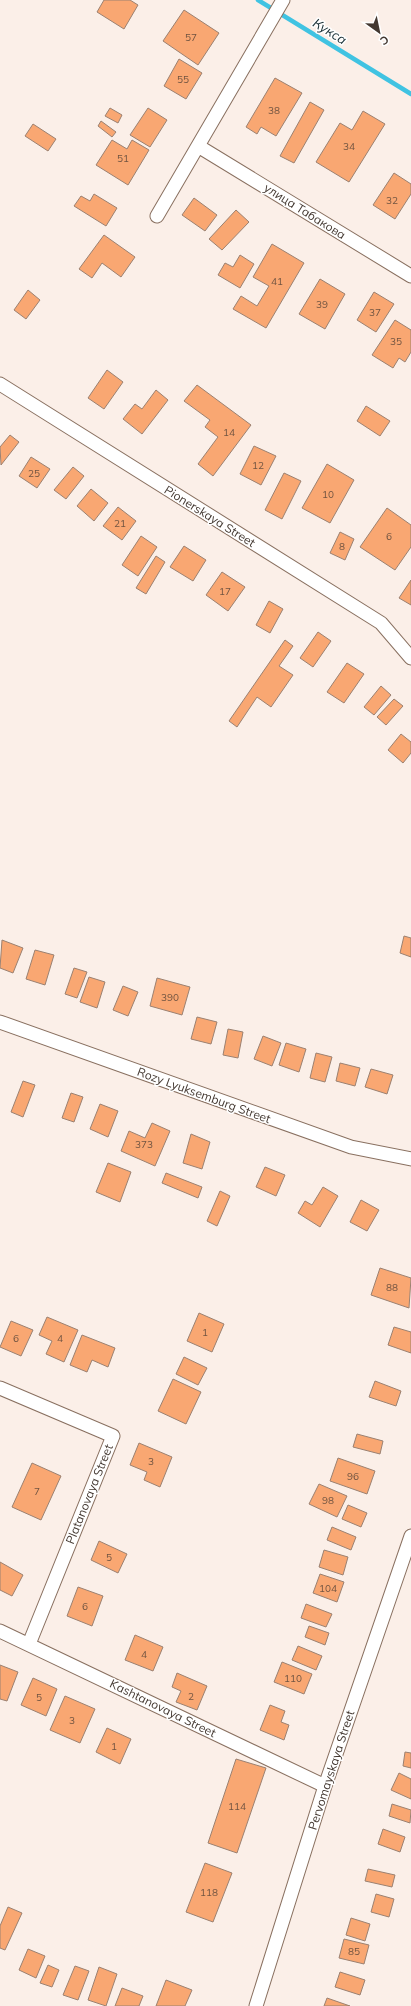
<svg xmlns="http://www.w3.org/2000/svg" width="411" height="2006" font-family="Mulish,sans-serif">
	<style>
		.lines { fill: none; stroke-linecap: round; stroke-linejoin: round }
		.stream { stroke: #40c3e2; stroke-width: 4.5 }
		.building { fill: #f9a772; stroke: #9b8171 }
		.street-casing { stroke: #897060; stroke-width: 15 }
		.street { stroke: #fff; stroke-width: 13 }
		.labels { text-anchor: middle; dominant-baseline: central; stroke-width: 3; stroke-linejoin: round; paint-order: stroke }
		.number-label { font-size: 10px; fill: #705441 }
		.street-label { font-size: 12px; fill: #433831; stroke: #fff }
		.water-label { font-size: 13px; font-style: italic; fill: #182e34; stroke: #fff }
	</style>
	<rect width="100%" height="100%" fill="#fbefe8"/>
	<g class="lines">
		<path class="stream" d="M 258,0 L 411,94"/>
	</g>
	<path class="building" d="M 104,0 L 130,0 L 138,5 L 124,29 L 97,12 Z
		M 184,10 L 219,33 L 198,65 L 163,41 Z
		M 179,59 L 202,73 L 186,99 L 164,86 Z
		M 275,78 L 302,93 L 276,136 L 261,127 L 257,134 L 246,127 Z
		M 310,102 L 324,110 L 294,163 L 280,156 Z
		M 110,108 L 122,115 L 118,123 L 105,116 Z
		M 148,108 L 167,120 L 150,147 L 130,135 Z
		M 363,111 L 385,124 L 349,182 L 316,162 L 340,123 L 352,130 Z
		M 101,121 L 116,132 L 112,137 L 98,126 Z
		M 33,124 L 56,139 L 48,151 L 25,136 Z
		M 112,140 L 127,149 L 132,140 L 149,150 L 128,185 L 96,165 Z
		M 394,173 L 411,184 L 411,194 L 395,219 L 373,205 Z
		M 94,194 L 117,208 L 106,226 L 74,206 L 81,196 L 90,201 Z
		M 194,198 L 217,215 L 205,231 L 182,215 Z
		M 236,210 L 249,222 L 222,250 L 209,239 Z
		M 104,235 L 135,257 L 121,277 L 102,263 L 92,278 L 79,269 Z
		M 272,244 L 304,263 L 266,328 L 233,309 L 241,296 L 257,306 L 269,286 L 253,277 Z
		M 240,255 L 254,264 L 240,288 L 218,275 L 225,263 L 233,267 Z
		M 320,279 L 345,294 L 325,329 L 299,314 Z
		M 28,290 L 40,300 L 26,319 L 14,310 Z
		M 374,292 L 394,304 L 376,332 L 357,320 Z
		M 395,320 L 411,330 L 411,352 L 405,362 L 399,358 L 393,368 L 372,355 Z
		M 107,370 L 123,382 L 104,409 L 88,398 Z
		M 197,385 L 251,425 L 213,476 L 198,464 L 218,437 L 205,427 L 210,420 L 184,401 Z
		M 156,390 L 168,400 L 142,434 L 123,419 L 135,404 L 142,409 Z
		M 366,406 L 390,421 L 380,436 L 357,421 Z
		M 10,435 L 19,442 L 1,465 L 0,447 Z
		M 254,446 L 276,456 L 261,485 L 240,474 Z
		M 31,457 L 50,469 L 37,488 L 19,476 Z
		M 327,464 L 354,480 L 330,523 L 302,508 Z
		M 73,467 L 84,476 L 66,499 L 54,490 Z
		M 284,473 L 301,481 L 282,519 L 265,510 Z
		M 91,489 L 108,503 L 94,521 L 77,506 Z
		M 118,507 L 136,521 L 122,540 L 103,526 Z
		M 387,508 L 411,525 L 411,547 L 395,570 L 360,547 Z
		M 340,532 L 354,539 L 345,560 L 330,553 Z
		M 141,536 L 157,547 L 138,576 L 122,565 Z
		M 184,546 L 206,560 L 193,581 L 170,567 Z
		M 156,556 L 165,562 L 146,594 L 136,588 Z
		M 222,572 L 245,587 L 228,611 L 206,595 Z
		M 411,580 L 411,605 L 399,598 Z
		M 269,601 L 283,609 L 270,633 L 256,625 Z
		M 318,632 L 331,641 L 313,667 L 300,658 Z
		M 285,640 L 293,646 L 279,666 L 293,675 L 271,707 L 257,697 L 237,727 L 229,721 Z
		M 347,663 L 364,674 L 344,703 L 327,692 Z
		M 381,686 L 391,695 L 374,715 L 364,707 Z
		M 394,699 L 403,706 L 386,725 L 377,717 Z
		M 401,734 L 411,742 L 411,753 L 403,763 L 388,750 Z
		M 404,936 L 411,938 L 411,957 L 400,953 Z
		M 2,940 L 23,948 L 13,973 L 0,968 Z
		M 35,950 L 54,955 L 45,985 L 26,979 Z
		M 74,968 L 87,972 L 77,998 L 65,994 Z
		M 89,977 L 105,982 L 97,1008 L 80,1002 Z
		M 157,978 L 190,987 L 182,1015 L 150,1006 Z
		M 123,986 L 138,992 L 128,1016 L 113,1010 Z
		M 197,1017 L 217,1022 L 211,1044 L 191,1039 Z
		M 228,1029 L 243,1032 L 238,1058 L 223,1055 Z
		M 263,1036 L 281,1043 L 272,1066 L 254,1059 Z
		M 286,1043 L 306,1049 L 299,1072 L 279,1065 Z
		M 316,1053 L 332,1057 L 325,1082 L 310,1078 Z
		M 340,1063 L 360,1068 L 355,1086 L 336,1081 Z
		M 371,1069 L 393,1075 L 387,1094 L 365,1087 Z
		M 23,1081 L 35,1085 L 23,1117 L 11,1112 Z
		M 71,1093 L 83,1097 L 74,1122 L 62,1118 Z
		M 100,1104 L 118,1111 L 108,1137 L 90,1129 Z
		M 152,1123 L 170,1131 L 155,1166 L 121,1151 L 129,1131 L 145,1138 Z
		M 191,1134 L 210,1142 L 202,1169 L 183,1163 Z
		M 108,1163 L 131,1172 L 120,1202 L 96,1192 Z
		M 265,1167 L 285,1175 L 276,1196 L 256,1187 Z
		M 166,1173 L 202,1187 L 198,1198 L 162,1183 Z
		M 323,1187 L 338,1196 L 320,1227 L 298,1213 L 305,1201 L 312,1205 Z
		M 220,1191 L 230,1196 L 217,1226 L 207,1221 Z
		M 361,1200 L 379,1210 L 367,1231 L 350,1222 Z
		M 380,1268 L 411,1278 L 409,1308 L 371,1295 Z
		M 199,1313 L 224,1324 L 212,1352 L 187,1341 Z
		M 47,1317 L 78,1330 L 64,1362 L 46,1354 L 52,1341 L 39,1335 Z
		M 11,1321 L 33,1330 L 21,1356 L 0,1347 Z
		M 394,1327 L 411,1332 L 411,1353 L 388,1345 Z
		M 82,1335 L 115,1348 L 108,1367 L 92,1360 L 87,1372 L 70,1365 Z
		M 184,1357 L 207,1368 L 198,1385 L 176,1374 Z
		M 173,1379 L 201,1392 L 186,1424 L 158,1411 Z
		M 375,1381 L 401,1391 L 396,1406 L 369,1397 Z
		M 357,1434 L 383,1441 L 380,1454 L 353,1447 Z
		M 139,1443 L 172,1457 L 160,1487 L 144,1480 L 147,1472 L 130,1465 Z
		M 338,1458 L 375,1471 L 367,1494 L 330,1481 Z
		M 32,1463 L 61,1476 L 41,1520 L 12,1507 Z
		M 319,1484 L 347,1496 L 337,1517 L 309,1504 Z
		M 348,1505 L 367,1513 L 361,1527 L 342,1519 Z
		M 332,1527 L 356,1537 L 351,1550 L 327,1540 Z
		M 99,1541 L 127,1554 L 118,1573 L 91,1560 Z
		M 324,1550 L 348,1557 L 343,1575 L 319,1567 Z
		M 0,1562 L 23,1575 L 12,1596 L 0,1590 Z
		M 320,1574 L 344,1582 L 337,1602 L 313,1593 Z
		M 78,1587 L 103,1596 L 92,1626 L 67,1616 Z
		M 306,1604 L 332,1614 L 326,1627 L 301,1618 Z
		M 309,1626 L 329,1633 L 325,1645 L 305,1637 Z
		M 135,1635 L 163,1647 L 153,1671 L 125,1660 Z
		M 298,1646 L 322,1656 L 316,1670 L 292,1660 Z
		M 282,1662 L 312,1674 L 304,1694 L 274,1682 Z
		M 0,1665 L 18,1672 L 7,1701 L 0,1699 Z
		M 177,1673 L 207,1686 L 197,1710 L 176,1702 L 181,1691 L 172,1687 Z
		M 33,1678 L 57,1689 L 46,1716 L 21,1705 Z
		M 65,1696 L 95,1709 L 80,1743 L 50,1730 Z
		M 270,1705 L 285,1711 L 281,1722 L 289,1725 L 284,1740 L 260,1730 Z
		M 107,1728 L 131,1739 L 120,1764 L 96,1752 Z
		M 405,1752 L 411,1753 L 411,1768 L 403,1766 Z
		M 236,1759 L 266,1768 L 237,1853 L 208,1843 Z
		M 399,1773 L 411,1779 L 411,1799 L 391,1790 Z
		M 392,1804 L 411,1810 L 410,1823 L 389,1816 Z
		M 383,1829 L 405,1837 L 400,1852 L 378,1844 Z
		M 205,1863 L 232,1873 L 213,1922 L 186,1912 Z
		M 368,1869 L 395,1875 L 392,1887 L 365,1881 Z
		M 376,1894 L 394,1899 L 389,1917 L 371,1912 Z
		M 8,1907 L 22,1913 L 5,1950 L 0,1948 L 0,1926 Z
		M 351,1918 L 370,1924 L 365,1941 L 346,1935 Z
		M 344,1939 L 369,1945 L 364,1964 L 339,1958 Z
		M 28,1949 L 45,1956 L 36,1978 L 19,1970 Z
		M 48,1965 L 59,1970 L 52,1987 L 40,1983 Z
		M 75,1966 L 89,1971 L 78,2000 L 63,1995 Z
		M 99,1967 L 117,1974 L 106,2006 L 88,2000 Z
		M 340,1972 L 365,1980 L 360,1995 L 335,1987 Z
		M 166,1980 L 192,1990 L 185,2006 L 156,2006 Z
		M 122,1988 L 143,1996 L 139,2006 L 115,2006 Z
		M 327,1998 L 350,2006 L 324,2006 Z"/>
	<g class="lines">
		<defs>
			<path id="street" d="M 198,146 L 411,276
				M 157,216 L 283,0
				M 0,384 L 381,623 L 411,658
				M 0,1022 L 351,1147 L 411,1159
				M 0,1388 L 113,1436 L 29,1644
				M 0,1631 L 325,1786
				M 256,2006 L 325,1786 L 411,1536"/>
		</defs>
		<use href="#street" class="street-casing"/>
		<use href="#street" class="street"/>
	</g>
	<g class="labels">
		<g class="number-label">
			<text x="191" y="37">57</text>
			<text x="183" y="79">55</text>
			<text x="274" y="110">38</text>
			<text x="349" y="146">34</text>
			<text x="123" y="158">51</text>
			<text x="392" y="200">32</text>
			<text x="277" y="281">41</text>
			<text x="322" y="304">39</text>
			<text x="375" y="312">37</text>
			<text x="396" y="341">35</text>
			<text x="229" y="432">14</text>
			<text x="258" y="465">12</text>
			<text x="34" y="473">25</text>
			<text x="328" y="494">10</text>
			<text x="120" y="523">21</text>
			<text x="389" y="536">6</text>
			<text x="342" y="546">8</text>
			<text x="225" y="591">17</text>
			<text x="170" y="997">390</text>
			<text x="144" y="1144">373</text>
			<text x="392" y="1287">88</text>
			<text x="205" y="1332">1</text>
			<text x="16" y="1338">6</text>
			<text x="60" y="1338">4</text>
			<text x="151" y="1461">3</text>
			<text x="353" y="1476">96</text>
			<text x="37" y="1491">7</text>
			<text x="328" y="1500">98</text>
			<text x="109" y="1557">5</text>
			<text x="328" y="1588">104</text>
			<text x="85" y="1606">6</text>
			<text x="144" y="1654">4</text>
			<text x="293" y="1678">110</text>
			<text x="191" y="1696">2</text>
			<text x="39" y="1697">5</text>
			<text x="72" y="1720">3</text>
			<text x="114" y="1746">1</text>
			<text x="237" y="1806">114</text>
			<text x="209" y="1892">118</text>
			<text x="354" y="1951">85</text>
		</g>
		<g class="street-label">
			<text transform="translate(305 211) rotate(32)">улица Табакова</text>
			<text transform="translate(210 516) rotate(32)">Pionerskaya Street</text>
			<text transform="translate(204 1095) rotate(20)">Rozy Lyuksemburg Street</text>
			<text transform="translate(89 1494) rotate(-68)">Platanovaya Street</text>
			<text transform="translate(163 1708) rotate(26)">Kashtanovaya Street</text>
			<text transform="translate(331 1770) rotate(-72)">Pervomayskaya Street</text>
		</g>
		<g class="water-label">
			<text transform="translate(330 31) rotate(32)">Кукса</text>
		</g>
	</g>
	<g transform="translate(379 32) rotate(147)" stroke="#ffffff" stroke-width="3" paint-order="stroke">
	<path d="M0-3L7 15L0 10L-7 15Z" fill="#433831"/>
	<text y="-6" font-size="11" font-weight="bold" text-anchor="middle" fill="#433831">С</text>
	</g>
</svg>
